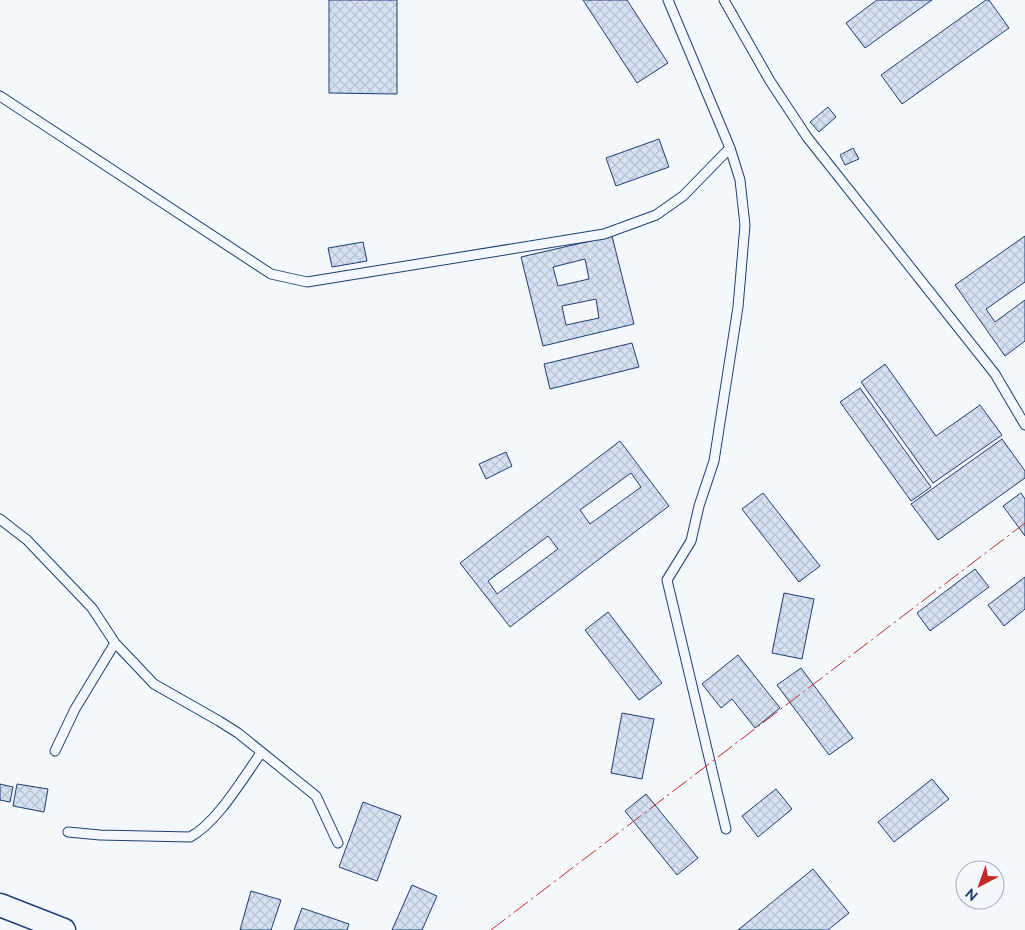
<svg xmlns="http://www.w3.org/2000/svg" width="1025" height="930" font-family="Raleway,sans-serif">
	<style>
		.building { fill: url(#building-cross-hatch); stroke: #1d3f73; fill-rule: evenodd }
		.lines { fill: none; stroke-linecap: round; stroke-linejoin: round }
		.service-casing { stroke: #1d3f73; stroke-width: 11 }
		.tertiary-casing { stroke: #1d3f73; stroke-width: 25 }
		.service { stroke: #f4f7fb; stroke-width: 9 }
		.tertiary { stroke: #f4f7fb; stroke-width: 22 }
		.power { stroke: #c62828; stroke-width: 1; stroke-dasharray: 18 4 2.5 4; stroke-linecap: butt }
	</style>
	<defs>
		<pattern id="building-cross-hatch" width="8" height="8" patternUnits="userSpaceOnUse" patternTransform="scale(1.25)"><rect width="8" height="8" fill="#d5e0f0"/><path d="M0 0l8 8M0 8l8-8" fill="none" stroke="#b6c1d1"/></pattern>
	</defs>
	<rect width="100%" height="100%" fill="#f4f7fb"/>
	<path class="building" d="M 329,0 L 397,0 L 397,94 L 329,93 Z
		M 583,0 L 627,0 L 668,63 L 637,83 Z
		M 877,0 L 932,0 L 865,48 L 846,23 Z
		M 986,0 L 989,0 L 1009,28 L 902,104 L 881,75 Z
		M 828,107 L 836,117 L 819,132 L 810,122 Z
		M 659,139 L 669,167 L 616,186 L 606,158 Z
		M 853,148 L 859,159 L 845,165 L 840,155 Z
		M 612,236 L 634,324 L 543,346 L 521,257 ZM 585,259 L 589,279 L 558,286 L 553,267 ZM 596,299 L 599,318 L 566,325 L 562,306 Z
		M 1025,236 L 1025,282 L 986,309 L 995,322 L 1025,300 L 1025,341 L 1005,356 L 955,285 Z
		M 363,242 L 367,261 L 332,267 L 328,248 Z
		M 632,343 L 639,367 L 550,389 L 544,364 Z
		M 885,364 L 936,436 L 980,405 L 1002,435 L 933,483 L 861,382 Z
		M 860,388 L 931,487 L 911,501 L 840,402 Z
		M 1002,439 L 1025,471 L 1025,478 L 938,540 L 911,504 Z
		M 620,441 L 669,506 L 510,627 L 460,563 ZM 631,473 L 641,487 L 590,524 L 580,510 ZM 548,536 L 558,549 L 497,594 L 488,581 Z
		M 506,452 L 512,466 L 486,479 L 479,464 Z
		M 763,493 L 820,566 L 799,582 L 742,509 Z
		M 1021,493 L 1025,499 L 1025,536 L 1003,506 Z
		M 975,569 L 989,587 L 930,631 L 917,613 Z
		M 1025,577 L 1025,609 L 1004,626 L 988,605 Z
		M 784,593 L 814,599 L 802,659 L 772,653 Z
		M 608,612 L 662,683 L 639,700 L 585,630 Z
		M 738,655 L 780,708 L 755,728 L 732,699 L 721,708 L 702,684 Z
		M 801,668 L 853,738 L 829,755 L 777,685 Z
		M 622,713 L 654,719 L 642,779 L 611,773 Z
		M 932,779 L 949,799 L 894,842 L 878,822 Z
		M 0,784 L 13,787 L 10,802 L 0,800 Z
		M 17,784 L 48,789 L 44,812 L 13,806 Z
		M 776,789 L 792,809 L 758,837 L 742,816 Z
		M 646,794 L 698,858 L 677,875 L 625,811 Z
		M 363,802 L 401,816 L 377,881 L 339,867 Z
		M 813,869 L 849,913 L 828,930 L 738,930 Z
		M 412,885 L 437,896 L 422,930 L 392,930 Z
		M 251,891 L 281,900 L 271,930 L 240,930 Z
		M 302,908 L 349,924 L 347,930 L 294,930 Z"/>
	<g class="lines">
		<defs>
			<path id="service" d="M 668,0 L 730,148 L 740,180 L 745,225 L 738,307 L 714,461 L 699,506 L 691,541 L 667,580 L 726,829
				M 724,0 L 770,81 L 807,137 L 995,374 L 1025,425
				M 0,96 L 271,274 L 307,282 L 604,234 L 656,215 L 683,196 L 730,148
				M 0,519 L 27,540 L 92,608 L 115,643 L 154,684 L 219,721 L 238,733 L 316,796 L 338,843
				M 55,751 L 75,709 L 115,643
				M 68,832 L 100,835 L 190,837 C 217,823 243,778 261,753"/>
			<path id="tertiary" d="M 0,905 L 64,930"/>
		</defs>
		<use href="#service" class="service-casing"/>
		<use href="#tertiary" class="tertiary-casing"/>
		<use href="#service" class="service"/>
		<use href="#tertiary" class="tertiary"/>
		<path class="power" d="M 491,930 L 1025,523"/>
	</g>
	<g transform="translate(980 885) rotate(221)"><circle r="24" fill="#f4f7fb" stroke="#9eadc5"/>
	<path d="M0-4L9 19L0 12L-9 19Z" fill="#c62828"/>
	<text y="-8" font-size="14" font-weight="bold" text-anchor="middle" fill="#1d3f73">N</text>
	</g>
</svg>
